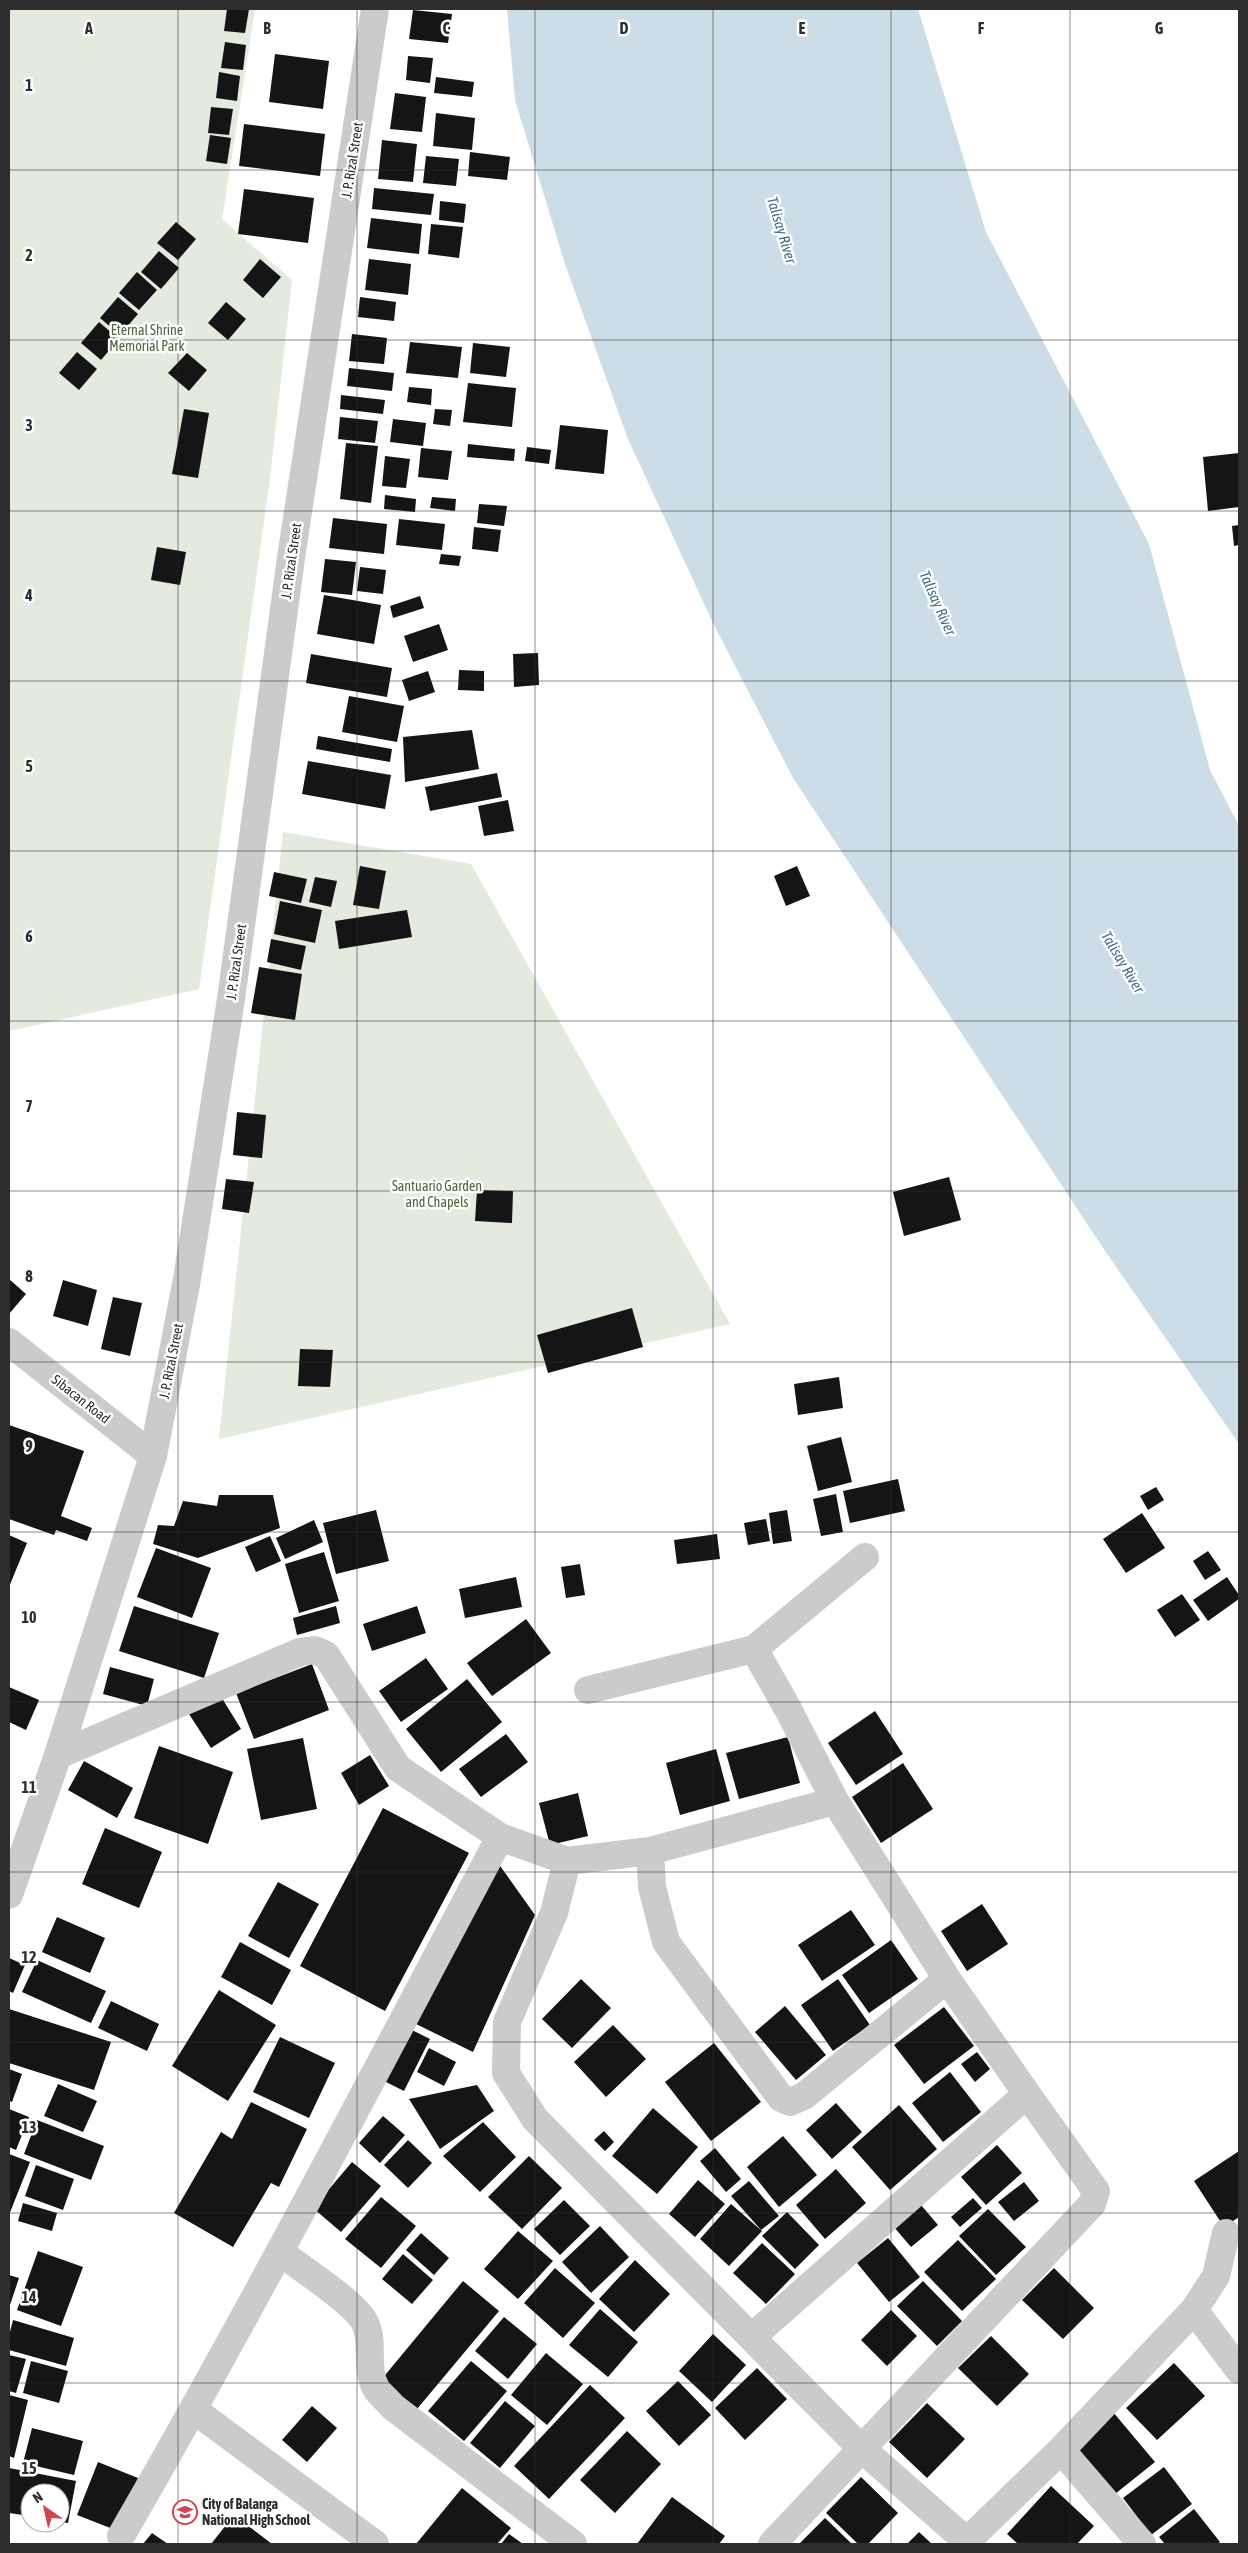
<svg xmlns="http://www.w3.org/2000/svg" width="1248" height="2553" font-family="'Asap Condensed',sans-serif">
	<style>
		.green { fill: #e4eade }
		.water { fill: #ccdde8 }
		.building { fill: #151515 }
		.lines { fill: none; stroke-linecap: round; stroke-linejoin: round }
		.minor { stroke: #cbcbcb; stroke-width: 28 }
		.tertiary { stroke: #cbcbcb; stroke-width: 28 }
		.grid { fill: none; stroke: #2e2e2e; stroke-width: 1; stroke-opacity: 0.55 }
		.labels { text-anchor: middle; dominant-baseline: central; stroke-width: 5; stroke-linejoin: round; paint-order: stroke }
		.street-label { font-size: 14px; fill: #2e2e2e; stroke: #fff }
		.park-label { font-size: 14px; fill: #526540; stroke: #fff }
		.poi-label { font-size: 14px; font-weight: bold; fill: #2e2e2e; stroke: #fff; text-anchor: start }
		.water-label { font-size: 15px; font-style: italic; fill: #456e87; stroke: #fff }
		.grid-label { font-size: 16px; text-anchor: middle; font-weight: bold; fill: #2e2e2e; stroke: #fff; stroke-width: 5; stroke-linejoin: round; paint-order: stroke }
	</style>
	<rect width="100%" height="100%" fill="#fff"/>
	<path class="green" d="M 9,9 L 255,9 L 222,219 L 292,280 L 270,478 L 199,989 L 9,1031 Z
		M 283,832 L 471,864 L 730,1324 L 219,1439 Z"/>
	<path class="water" d="M 507,9 L 918,9 L 986,232 L 1149,544 L 1210,770 L 1239,826 L 1239,1444 L 1101,1245 L 793,778 L 713,623 L 628,439 L 565,264 L 515,100 Z"/>
	<path class="building" d="M 227,9 L 249,9 L 245,33 L 224,31 Z
		M 413,10 L 452,14 L 448,43 L 409,39 Z
		M 225,42 L 246,45 L 243,70 L 221,68 Z
		M 275,54 L 329,61 L 323,109 L 269,102 Z
		M 408,56 L 433,58 L 430,83 L 406,80 Z
		M 219,72 L 240,76 L 237,101 L 216,98 Z
		M 436,77 L 474,82 L 472,97 L 434,93 Z
		M 395,93 L 426,97 L 422,132 L 390,129 Z
		M 211,107 L 233,109 L 229,135 L 208,133 Z
		M 436,113 L 475,118 L 472,150 L 433,146 Z
		M 244,124 L 325,134 L 320,176 L 239,166 Z
		M 210,135 L 231,138 L 227,164 L 206,161 Z
		M 382,140 L 417,144 L 413,182 L 378,179 Z
		M 470,152 L 510,157 L 507,180 L 468,176 Z
		M 426,156 L 459,159 L 456,186 L 423,183 Z
		M 374,188 L 434,194 L 431,215 L 372,209 Z
		M 244,189 L 314,198 L 308,243 L 238,234 Z
		M 440,201 L 466,204 L 464,223 L 439,220 Z
		M 371,218 L 422,224 L 419,254 L 367,248 Z
		M 176,222 L 196,239 L 178,260 L 157,243 Z
		M 431,224 L 463,227 L 459,258 L 428,254 Z
		M 159,251 L 179,268 L 161,289 L 141,272 Z
		M 260,259 L 281,277 L 263,298 L 243,280 Z
		M 369,259 L 411,264 L 408,295 L 365,290 Z
		M 137,272 L 157,290 L 139,310 L 119,293 Z
		M 118,297 L 138,314 L 120,335 L 100,318 Z
		M 360,297 L 396,302 L 394,321 L 358,317 Z
		M 226,302 L 246,319 L 228,340 L 208,323 Z
		M 99,322 L 119,339 L 101,360 L 81,343 Z
		M 352,334 L 387,338 L 384,364 L 349,361 Z
		M 410,342 L 462,347 L 458,378 L 406,373 Z
		M 473,343 L 510,347 L 506,377 L 470,373 Z
		M 77,352 L 97,369 L 79,390 L 59,373 Z
		M 187,353 L 207,370 L 189,391 L 168,373 Z
		M 349,368 L 394,373 L 392,391 L 347,386 Z
		M 468,383 L 516,388 L 512,427 L 463,422 Z
		M 409,387 L 432,389 L 431,405 L 407,402 Z
		M 341,395 L 385,400 L 383,414 L 340,409 Z
		M 184,409 L 209,413 L 198,478 L 172,474 Z
		M 435,409 L 452,410 L 450,426 L 433,424 Z
		M 340,417 L 378,421 L 375,443 L 338,439 Z
		M 393,419 L 426,423 L 423,446 L 390,442 Z
		M 560,425 L 608,430 L 604,474 L 555,469 Z
		M 346,443 L 378,446 L 371,503 L 340,499 Z
		M 468,444 L 515,449 L 514,461 L 467,457 Z
		M 527,447 L 551,450 L 549,464 L 525,461 Z
		M 421,448 L 452,451 L 448,480 L 418,477 Z
		M 1239,453 L 1239,507 L 1208,511 L 1203,457 Z
		M 385,456 L 410,459 L 406,488 L 382,486 Z
		M 385,495 L 416,499 L 415,512 L 384,509 Z
		M 432,497 L 456,499 L 455,511 L 430,508 Z
		M 479,504 L 507,506 L 504,526 L 477,523 Z
		M 333,518 L 387,524 L 384,554 L 329,548 Z
		M 399,519 L 445,524 L 442,550 L 396,545 Z
		M 1239,525 L 1239,545 L 1234,546 L 1232,526 Z
		M 474,527 L 501,530 L 498,552 L 472,549 Z
		M 157,547 L 186,552 L 180,585 L 151,580 Z
		M 441,554 L 461,556 L 459,566 L 439,564 Z
		M 325,559 L 356,562 L 352,595 L 321,592 Z
		M 360,567 L 386,570 L 383,594 L 357,591 Z
		M 324,595 L 381,605 L 374,644 L 317,634 Z
		M 420,596 L 424,608 L 393,618 L 390,606 Z
		M 439,624 L 448,650 L 413,662 L 404,636 Z
		M 538,653 L 539,685 L 514,687 L 513,654 Z
		M 311,654 L 392,668 L 387,697 L 306,683 Z
		M 459,670 L 484,671 L 484,691 L 458,690 Z
		M 428,671 L 435,692 L 409,701 L 402,680 Z
		M 349,696 L 404,706 L 397,742 L 342,732 Z
		M 472,730 L 479,769 L 405,782 L 403,737 Z
		M 318,736 L 392,749 L 390,762 L 316,749 Z
		M 308,761 L 391,775 L 385,809 L 302,794 Z
		M 497,773 L 502,797 L 430,811 L 425,787 Z
		M 508,800 L 514,831 L 484,836 L 478,806 Z
		M 360,866 L 386,871 L 379,909 L 353,905 Z
		M 797,866 L 810,896 L 786,906 L 774,876 Z
		M 274,872 L 307,879 L 301,903 L 269,896 Z
		M 315,877 L 337,881 L 331,907 L 309,902 Z
		M 280,901 L 322,910 L 315,943 L 274,934 Z
		M 407,910 L 412,937 L 339,949 L 335,921 Z
		M 271,939 L 306,946 L 301,970 L 267,962 Z
		M 259,967 L 302,974 L 295,1020 L 251,1013 Z
		M 237,1112 L 266,1115 L 262,1158 L 233,1155 Z
		M 949,1177 L 961,1220 L 904,1236 L 893,1192 Z
		M 226,1179 L 254,1182 L 249,1213 L 222,1209 Z
		M 477,1190 L 513,1191 L 512,1223 L 475,1221 Z
		M 9,1279 L 26,1294 L 9,1314 Z
		M 63,1280 L 97,1290 L 88,1326 L 53,1316 Z
		M 113,1297 L 142,1303 L 130,1356 L 101,1349 Z
		M 632,1308 L 643,1347 L 548,1373 L 537,1335 Z
		M 300,1349 L 333,1350 L 330,1387 L 298,1386 Z
		M 839,1377 L 843,1408 L 798,1415 L 794,1384 Z
		M 9,1425 L 84,1451 L 61,1516 L 92,1528 L 87,1541 L 56,1530 L 54,1535 L 9,1519 Z
		M 841,1437 L 852,1482 L 818,1491 L 807,1446 Z
		M 898,1479 L 905,1511 L 850,1523 L 843,1491 Z
		M 1156,1487 L 1164,1500 L 1148,1510 L 1140,1496 Z
		M 836,1494 L 843,1532 L 821,1536 L 813,1499 Z
		M 219,1495 L 273,1495 L 280,1528 L 198,1558 L 153,1544 L 158,1525 L 174,1526 L 183,1501 L 217,1506 Z
		M 376,1510 L 389,1561 L 336,1574 L 323,1523 Z
		M 787,1510 L 792,1541 L 773,1544 L 769,1513 Z
		M 1142,1513 L 1165,1548 L 1126,1573 L 1103,1539 Z
		M 766,1519 L 770,1541 L 748,1545 L 744,1523 Z
		M 314,1520 L 323,1542 L 285,1559 L 276,1538 Z
		M 717,1534 L 720,1559 L 677,1564 L 674,1540 Z
		M 9,1535 L 27,1543 L 9,1587 Z
		M 270,1536 L 281,1561 L 256,1572 L 245,1547 Z
		M 156,1548 L 211,1568 L 192,1618 L 137,1597 Z
		M 1208,1551 L 1221,1570 L 1205,1580 L 1193,1561 Z
		M 324,1552 L 339,1601 L 299,1613 L 285,1564 Z
		M 580,1564 L 585,1595 L 566,1598 L 561,1567 Z
		M 516,1577 L 522,1607 L 465,1618 L 459,1589 Z
		M 1227,1577 L 1239,1595 L 1239,1599 L 1208,1621 L 1193,1600 Z
		M 1182,1594 L 1200,1620 L 1175,1637 L 1157,1610 Z
		M 134,1606 L 219,1633 L 204,1678 L 119,1651 Z
		M 336,1606 L 340,1623 L 297,1635 L 293,1618 Z
		M 417,1606 L 426,1633 L 372,1651 L 363,1624 Z
		M 526,1619 L 551,1653 L 492,1696 L 467,1663 Z
		M 426,1658 L 448,1689 L 401,1722 L 379,1691 Z
		M 312,1664 L 329,1710 L 254,1739 L 236,1693 Z
		M 110,1667 L 154,1679 L 147,1706 L 103,1694 Z
		M 467,1679 L 502,1722 L 441,1772 L 406,1729 Z
		M 9,1687 L 39,1700 L 26,1730 L 9,1722 Z
		M 220,1695 L 241,1729 L 211,1748 L 189,1714 Z
		M 875,1711 L 903,1754 L 856,1785 L 828,1743 Z
		M 506,1734 L 528,1762 L 481,1797 L 459,1769 Z
		M 788,1737 L 800,1783 L 739,1799 L 726,1753 Z
		M 303,1738 L 317,1809 L 261,1820 L 247,1749 Z
		M 159,1746 L 233,1772 L 208,1844 L 134,1818 Z
		M 716,1749 L 730,1801 L 680,1815 L 666,1763 Z
		M 370,1755 L 389,1786 L 359,1805 L 341,1773 Z
		M 84,1761 L 133,1788 L 117,1818 L 68,1790 Z
		M 903,1763 L 933,1809 L 881,1843 L 852,1797 Z
		M 578,1793 L 588,1836 L 550,1845 L 539,1803 Z
		M 383,1808 L 469,1853 L 385,2011 L 300,1966 Z
		M 105,1828 L 162,1852 L 139,1908 L 82,1884 Z
		M 498,1863 L 535,1915 L 473,2052 L 416,2024 Z
		M 278,1882 L 319,1904 L 289,1958 L 248,1936 Z
		M 982,1904 L 1008,1944 L 967,1971 L 941,1931 Z
		M 851,1910 L 875,1945 L 822,1981 L 798,1945 Z
		M 57,1917 L 105,1938 L 90,1973 L 42,1952 Z
		M 891,1940 L 918,1979 L 869,2013 L 842,1975 Z
		M 240,1942 L 291,1970 L 272,2005 L 221,1977 Z
		M 9,1958 L 25,1965 L 13,1993 L 9,1991 Z
		M 37,1960 L 106,1991 L 91,2023 L 22,1992 Z
		M 581,1979 L 611,2008 L 572,2048 L 542,2019 Z
		M 838,1979 L 870,2025 L 833,2051 L 801,2005 Z
		M 219,1990 L 276,2025 L 228,2101 L 172,2066 Z
		M 111,2001 L 159,2024 L 147,2051 L 98,2028 Z
		M 785,2006 L 826,2055 L 796,2080 L 755,2032 Z
		M 944,2007 L 974,2046 L 924,2084 L 894,2045 Z
		M 9,2009 L 111,2042 L 94,2090 L 9,2063 Z
		M 613,2025 L 646,2059 L 606,2097 L 574,2062 Z
		M 406,2027 L 430,2039 L 404,2091 L 380,2079 Z
		M 280,2037 L 335,2063 L 309,2118 L 253,2092 Z
		M 714,2043 L 761,2102 L 711,2141 L 665,2082 Z
		M 429,2048 L 456,2062 L 444,2086 L 417,2072 Z
		M 977,2052 L 990,2069 L 975,2082 L 961,2064 Z
		M 9,2069 L 22,2074 L 12,2102 L 9,2101 Z
		M 950,2072 L 981,2112 L 943,2142 L 912,2103 Z
		M 58,2084 L 97,2101 L 83,2132 L 44,2116 Z
		M 477,2085 L 494,2111 L 440,2149 L 409,2099 Z
		M 251,2102 L 307,2129 L 279,2187 L 271,2183 L 233,2247 L 174,2213 L 221,2132 L 232,2139 Z
		M 836,2103 L 862,2132 L 832,2159 L 806,2130 Z
		M 899,2105 L 937,2149 L 890,2190 L 852,2147 Z
		M 653,2108 L 698,2147 L 657,2194 L 612,2156 Z
		M 9,2109 L 29,2117 L 16,2150 L 9,2147 Z
		M 383,2116 L 405,2135 L 380,2163 L 359,2143 Z
		M 37,2120 L 104,2146 L 91,2180 L 24,2154 Z
		M 483,2122 L 516,2157 L 480,2192 L 443,2156 Z
		M 604,2131 L 614,2142 L 605,2151 L 594,2140 Z
		M 783,2136 L 817,2175 L 779,2207 L 747,2167 Z
		M 408,2140 L 432,2163 L 408,2188 L 384,2165 Z
		M 997,2145 L 1022,2173 L 986,2205 L 961,2177 Z
		M 715,2148 L 741,2179 L 726,2192 L 700,2161 Z
		M 1239,2151 L 1239,2217 L 1224,2227 L 1194,2181 Z
		M 9,2154 L 30,2162 L 9,2215 Z
		M 529,2156 L 562,2188 L 522,2229 L 488,2197 Z
		M 352,2162 L 381,2186 L 341,2232 L 313,2208 Z
		M 36,2165 L 74,2179 L 63,2210 L 25,2196 Z
		M 836,2169 L 866,2203 L 825,2239 L 796,2205 Z
		M 698,2180 L 725,2204 L 695,2237 L 669,2214 Z
		M 749,2181 L 779,2216 L 761,2230 L 731,2196 Z
		M 1024,2182 L 1039,2201 L 1014,2221 L 998,2202 Z
		M 381,2197 L 416,2226 L 381,2268 L 345,2239 Z
		M 973,2198 L 982,2208 L 960,2227 L 951,2217 Z
		M 564,2200 L 590,2226 L 560,2255 L 534,2229 Z
		M 23,2203 L 57,2213 L 52,2231 L 18,2221 Z
		M 731,2204 L 762,2231 L 729,2266 L 700,2239 Z
		M 921,2205 L 938,2225 L 911,2247 L 894,2227 Z
		M 988,2209 L 1026,2247 L 996,2275 L 959,2236 Z
		M 787,2212 L 819,2245 L 795,2269 L 762,2236 Z
		M 600,2226 L 629,2257 L 591,2293 L 562,2262 Z
		M 518,2231 L 553,2261 L 518,2299 L 484,2269 Z
		M 421,2233 L 449,2258 L 434,2275 L 406,2250 Z
		M 888,2238 L 920,2277 L 889,2302 L 857,2263 Z
		M 958,2240 L 996,2279 L 962,2311 L 924,2272 Z
		M 762,2243 L 795,2274 L 766,2304 L 733,2273 Z
		M 38,2251 L 83,2267 L 61,2326 L 17,2310 Z
		M 403,2254 L 433,2280 L 412,2304 L 382,2279 Z
		M 635,2260 L 670,2294 L 634,2332 L 599,2299 Z
		M 555,2268 L 595,2303 L 563,2338 L 524,2303 Z
		M 1054,2268 L 1094,2308 L 1063,2339 L 1022,2300 Z
		M 9,2275 L 19,2278 L 9,2308 Z
		M 463,2281 L 499,2311 L 417,2409 L 381,2380 Z
		M 923,2281 L 962,2321 L 937,2346 L 897,2306 Z
		M 600,2309 L 638,2342 L 608,2377 L 569,2345 Z
		M 891,2310 L 917,2336 L 887,2366 L 861,2340 Z
		M 504,2317 L 537,2344 L 508,2379 L 475,2351 Z
		M 13,2320 L 74,2338 L 66,2366 L 9,2350 L 9,2336 Z
		M 713,2334 L 746,2365 L 712,2402 L 679,2371 Z
		M 991,2336 L 1029,2374 L 997,2406 L 958,2368 Z
		M 546,2353 L 583,2384 L 547,2425 L 511,2395 Z
		M 9,2355 L 26,2359 L 16,2393 L 9,2391 Z
		M 31,2361 L 68,2371 L 59,2403 L 23,2393 Z
		M 471,2361 L 507,2391 L 464,2441 L 428,2411 Z
		M 1174,2363 L 1205,2396 L 1157,2440 L 1126,2408 Z
		M 757,2368 L 787,2399 L 745,2440 L 715,2408 Z
		M 678,2381 L 711,2415 L 679,2446 L 646,2411 Z
		M 590,2385 L 625,2418 L 549,2499 L 514,2466 Z
		M 9,2395 L 28,2400 L 14,2458 L 9,2456 Z
		M 505,2401 L 535,2426 L 500,2468 L 470,2443 Z
		M 927,2403 L 965,2439 L 927,2478 L 889,2442 Z
		M 312,2406 L 337,2428 L 307,2462 L 282,2440 Z
		M 1113,2412 L 1155,2462 L 1115,2494 L 1074,2446 Z
		M 32,2428 L 83,2441 L 74,2475 L 23,2463 Z
		M 627,2431 L 661,2464 L 615,2513 L 580,2480 Z
		M 98,2462 L 138,2478 L 118,2531 L 77,2515 Z
		M 1164,2467 L 1192,2504 L 1151,2535 L 1123,2498 Z
		M 9,2468 L 76,2481 L 68,2523 L 60,2522 L 60,2493 L 30,2493 L 30,2516 L 9,2513 Z
		M 861,2477 L 898,2513 L 868,2544 L 858,2544 L 826,2513 Z
		M 1051,2486 L 1094,2526 L 1077,2544 L 1018,2544 L 1007,2534 Z
		M 462,2488 L 511,2528 L 497,2544 L 416,2544 Z
		M 672,2497 L 725,2536 L 719,2544 L 637,2544 Z
		M 1194,2509 L 1220,2542 L 1217,2544 L 1165,2544 L 1159,2537 Z
		M 234,2515 L 272,2544 L 211,2544 Z
		M 825,2518 L 852,2544 L 799,2544 Z
		M 919,2532 L 932,2544 L 907,2544 Z
		M 152,2533 L 168,2544 L 143,2544 Z
		M 509,2534 L 523,2544 L 501,2544 Z"/>
	<g class="lines">
		<path class="minor" d="M 754,1649 L 865,1557
			M 588,1690 L 754,1649 L 788,1709 L 835,1801 L 947,1979 L 804,2096 L 790,2102 L 781,2098 L 666,1942 L 652,1887 L 650,1851
			M 58,1755 L 300,1652 L 314,1650 L 326,1655 L 398,1768 L 500,1837 L 567,1861 L 554,1913 L 507,2022 L 506,2073 L 535,2119 L 862,2449 L 970,2544
			M 567,1861 L 650,1851 L 835,1801
			M 280,2252 C 299,2267 356,2303 365,2323 C 375,2343 364,2370 377,2390 C 382,2396 388,2401 393,2407 L 573,2544
			M 1194,2310 L 1216,2276 L 1226,2233
			M 752,2337 L 1027,2094 L 947,1979
			M 194,2410 L 375,2544
			M 1061,2450 L 1142,2544
			M 121,2536 C 254,2306 376,2071 500,1837
			M 967,2541 L 1061,2450 L 1194,2310 L 1239,2370
			M 772,2544 L 1092,2204 L 1096,2191 L 1027,2094"/>
		<path class="tertiary" d="M 9,1342 L 153,1456
			M 9,1895 L 58,1755 L 153,1456 L 187,1279 L 231,999 L 292,551 L 375,9"/>
	</g>
	<path class="grid" d="M 178,9 L 178,2544M 357,9 L 357,2544M 535,9 L 535,2544M 713,9 L 713,2544M 891,9 L 891,2544M 1070,9 L 1070,2544M 9,170 L 1239,170M 9,340 L 1239,340M 9,511 L 1239,511M 9,681 L 1239,681M 9,851 L 1239,851M 9,1021 L 1239,1021M 9,1191 L 1239,1191M 9,1362 L 1239,1362M 9,1532 L 1239,1532M 9,1702 L 1239,1702M 9,1872 L 1239,1872M 9,2042 L 1239,2042M 9,2213 L 1239,2213M 9,2383 L 1239,2383"/>
	<defs>
		<symbol id="school-ring" viewBox="-11 -11 22 22"><circle r="9.5" fill="#fff" stroke="#d2444f" stroke-width="1.5"/><path d="M0-5L7-2L0 1L-7-2ZM-4 1L0 2.5L4 1V4Q0 6-4 4Z" fill="#d2444f"/></symbol>
	</defs>
	<g fill-rule="evenodd">
		<use href="#school-ring" x="171" y="2498" width="28" height="28"/>
	</g>
	<g class="labels">
		<g class="street-label">
			<text transform="translate(352 160) rotate(-81)">J. P. Rizal Street</text>
			<text transform="translate(291 561) rotate(-82)">J. P. Rizal Street</text>
			<text transform="translate(236 962) rotate(-82)">J. P. Rizal Street</text>
			<text transform="translate(171 1361) rotate(-79)">J. P. Rizal Street</text>
			<text transform="translate(81 1399) rotate(38)">Sibacan Road</text>
		</g>
		<g class="park-label">
			<text x="147" y="330">Eternal Shrine<tspan x="147" dy="16">Memorial Park</tspan></text>
			<text x="437" y="1186">Santuario Garden<tspan x="437" dy="16">and Chapels</tspan></text>
		</g>
		<g class="poi-label">
			<text x="202" y="2504">City of Balanga<tspan x="202" dy="16">National High School</tspan></text>
		</g>
		<g class="water-label">
			<text transform="translate(782 230) rotate(73)">Talisay River</text>
			<text transform="translate(938 603) rotate(66)">Talisay River</text>
			<text transform="translate(1123 962) rotate(59)">Talisay River</text>
		</g>
	</g>
	<g class="grid-label">
		<text x="89" y="34">A</text>
		<text x="267" y="34">B</text>
		<text x="446" y="34">C</text>
		<text x="624" y="34">D</text>
		<text x="802" y="34">E</text>
		<text x="981" y="34">F</text>
		<text x="1159" y="34">G</text>
		<text x="29" y="91">1</text>
		<text x="29" y="261">2</text>
		<text x="29" y="431">3</text>
		<text x="29" y="601">4</text>
		<text x="29" y="772">5</text>
		<text x="29" y="942">6</text>
		<text x="29" y="1112">7</text>
		<text x="29" y="1282">8</text>
		<text x="29" y="1452">9</text>
		<text x="29" y="1623">10</text>
		<text x="29" y="1793">11</text>
		<text x="29" y="1963">12</text>
		<text x="29" y="2133">13</text>
		<text x="29" y="2303">14</text>
		<text x="29" y="2474">15</text>
	</g>
	<rect width="1248" height="2553" fill="none" stroke="#2e2e2e" stroke-width="20"/>
	<g transform="translate(45 2508) rotate(326)"><circle r="24" fill="#ffffff" stroke="#ababab"/>
	<path d="M0-4L9 19L0 12L-9 19Z" fill="#d2444f"/>
	<text y="-8" font-size="14" font-weight="bold" text-anchor="middle" fill="#2e2e2e">N</text>
	</g>
</svg>
